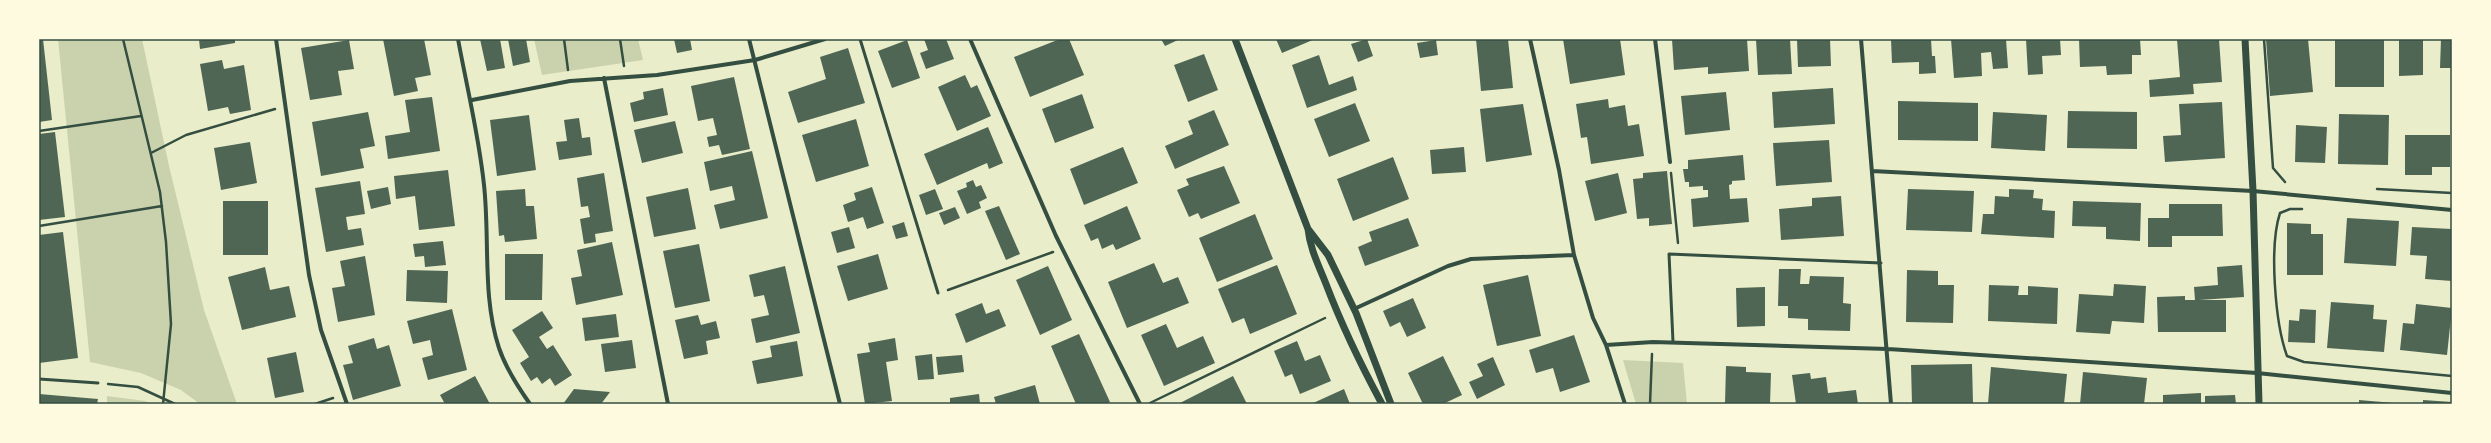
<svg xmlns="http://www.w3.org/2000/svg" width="2491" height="443" font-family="'Libre Baskerville',serif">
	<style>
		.green { fill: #cad2ad }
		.building { fill: #4f6655 }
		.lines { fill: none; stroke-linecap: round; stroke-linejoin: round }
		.path { stroke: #344e41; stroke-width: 2.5 }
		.service { stroke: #344e41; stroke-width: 3 }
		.minor { stroke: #344e41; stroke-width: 4 }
		.tertiary { stroke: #344e41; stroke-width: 7 }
		.neatline { fill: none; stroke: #344e41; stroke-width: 1.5 }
	</style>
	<rect width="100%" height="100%" fill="#e9edc9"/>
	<path class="green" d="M 58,39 L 142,39 L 169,166 L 204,310 L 237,404 L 200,404 L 181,390 L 141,373 L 90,362 Z
		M 534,39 L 638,39 L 643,60 L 542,75 Z
		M 1623,360 L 1683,363 L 1687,404 L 1636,404 Z
		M 107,396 L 145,401 L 151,404 L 107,404 Z"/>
	<path class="building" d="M 39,39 L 43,39 L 52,120 L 39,122 Z
		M 199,39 L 235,39 L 235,43 L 200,49 Z
		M 383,39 L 424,39 L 431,75 L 415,78 L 418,91 L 394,96 Z
		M 480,39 L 500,39 L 505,68 L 487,71 Z
		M 508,39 L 526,39 L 530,62 L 513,66 Z
		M 674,39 L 690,39 L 692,50 L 677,53 Z
		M 924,39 L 946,39 L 954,59 L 926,69 L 920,53 L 928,50 Z
		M 1060,39 L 1069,39 L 1084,75 L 1030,97 L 1014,57 Z
		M 1161,39 L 1180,39 L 1165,46 Z
		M 1276,39 L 1315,39 L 1282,53 Z
		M 1367,39 L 1373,56 L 1358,62 L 1351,44 Z
		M 1476,39 L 1508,39 L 1513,88 L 1481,91 Z
		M 1563,39 L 1620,39 L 1625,75 L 1570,84 Z
		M 1672,39 L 1747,39 L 1749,71 L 1708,74 L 1708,67 L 1674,70 Z
		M 1756,39 L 1790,39 L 1792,74 L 1758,75 Z
		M 1797,39 L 1830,39 L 1831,66 L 1798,67 Z
		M 1891,39 L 1931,39 L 1932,56 L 1935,56 L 1936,73 L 1919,74 L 1919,62 L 1892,63 Z
		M 1951,39 L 2006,39 L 2008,68 L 1993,69 L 1991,52 L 1981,53 L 1982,76 L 1954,78 Z
		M 2026,39 L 2060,39 L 2061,55 L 2042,56 L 2043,74 L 2028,75 Z
		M 2079,39 L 2140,39 L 2141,55 L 2132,55 L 2132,74 L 2107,75 L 2106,66 L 2080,67 Z
		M 2177,39 L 2219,39 L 2222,82 L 2193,84 L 2194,94 L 2150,97 L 2149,80 L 2180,77 Z
		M 2266,39 L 2308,39 L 2313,92 L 2270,96 Z
		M 2335,39 L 2384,39 L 2384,87 L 2335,87 Z
		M 2399,39 L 2423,39 L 2423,75 L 2399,76 Z
		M 2441,39 L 2452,39 L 2452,68 L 2440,68 Z
		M 349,40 L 354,69 L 338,71 L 342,95 L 310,100 L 301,48 Z
		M 907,40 L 920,78 L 892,88 L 878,51 Z
		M 1436,40 L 1438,55 L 1420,58 L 1417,43 Z
		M 848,48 L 865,103 L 798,123 L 788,92 L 826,79 L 820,57 Z
		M 1204,54 L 1218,90 L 1188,102 L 1174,65 Z
		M 1319,55 L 1329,85 L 1353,76 L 1357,90 L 1307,108 L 1292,65 Z
		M 222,60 L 224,69 L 244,65 L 251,110 L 230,114 L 228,107 L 208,111 L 200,64 Z
		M 965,75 L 971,88 L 977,85 L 991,116 L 957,131 L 938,87 Z
		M 734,77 L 750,149 L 722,155 L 719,145 L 709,147 L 707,137 L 717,135 L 713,118 L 698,121 L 691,86 Z
		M 663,88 L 668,115 L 634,122 L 630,103 L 644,99 L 643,92 Z
		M 1833,88 L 1835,124 L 1774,128 L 1772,92 Z
		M 1726,92 L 1730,130 L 1685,135 L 1681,96 Z
		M 1082,94 L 1094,128 L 1055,143 L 1042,109 Z
		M 432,97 L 440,151 L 388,159 L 385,136 L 410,132 L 405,100 Z
		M 1608,99 L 1609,108 L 1625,105 L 1628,126 L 1639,124 L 1644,156 L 1591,164 L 1587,137 L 1581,138 L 1576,104 Z
		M 1898,101 L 1978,103 L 1978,141 L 1898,140 Z
		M 2222,102 L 2225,158 L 2165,162 L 2163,136 L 2181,135 L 2179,104 Z
		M 1355,103 L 1370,141 L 1329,157 L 1314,119 Z
		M 1523,104 L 1532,155 L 1486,162 L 1480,109 Z
		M 1214,110 L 1229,145 L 1175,169 L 1165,146 L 1193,134 L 1188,121 Z
		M 2068,111 L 2137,112 L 2137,149 L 2067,148 Z
		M 368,112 L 375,146 L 360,149 L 364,168 L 321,176 L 312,122 Z
		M 1993,112 L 2047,115 L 2045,151 L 1991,148 Z
		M 2339,114 L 2389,115 L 2388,165 L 2338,164 Z
		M 529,115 L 536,170 L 497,176 L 490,120 Z
		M 579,118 L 582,138 L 590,137 L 592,155 L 559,160 L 556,142 L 567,141 L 564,120 Z
		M 856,119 L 869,166 L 816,182 L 802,135 Z
		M 675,121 L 683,153 L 642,163 L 634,130 Z
		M 2296,125 L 2327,127 L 2325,163 L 2295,162 Z
		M 988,127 L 1003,163 L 989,169 L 987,163 L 937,185 L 924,154 Z
		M 55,132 L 65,217 L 39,220 L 39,134 Z
		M 2405,135 L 2450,135 L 2450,167 L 2432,167 L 2432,175 L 2405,175 Z
		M 1829,140 L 1832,182 L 1776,186 L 1773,143 Z
		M 250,142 L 257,183 L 221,190 L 214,148 Z
		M 1123,147 L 1138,183 L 1084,205 L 1070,169 Z
		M 1464,147 L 1466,172 L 1432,174 L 1430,150 Z
		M 752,151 L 768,218 L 720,229 L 714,205 L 735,200 L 732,186 L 710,191 L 704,162 Z
		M 1743,155 L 1745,180 L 1732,181 L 1732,184 L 1729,185 L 1730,199 L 1747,198 L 1749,222 L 1693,227 L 1691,199 L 1708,197 L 1708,190 L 1703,190 L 1703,186 L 1689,187 L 1689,182 L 1685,182 L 1683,169 L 1688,169 L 1688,160 Z
		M 1393,157 L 1409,199 L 1353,221 L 1337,179 Z
		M 1224,166 L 1240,203 L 1201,219 L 1198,213 L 1189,217 L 1177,190 L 1189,185 L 1186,179 Z
		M 448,170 L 455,226 L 419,230 L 415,196 L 396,199 L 394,176 Z
		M 1667,171 L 1672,224 L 1649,226 L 1649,218 L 1637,219 L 1633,179 L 1643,178 L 1643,173 Z
		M 604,173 L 613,231 L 595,234 L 596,242 L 584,244 L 580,219 L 590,217 L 588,206 L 581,207 L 577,178 Z
		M 1618,173 L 1627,213 L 1595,221 L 1585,181 Z
		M 973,180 L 976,187 L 981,185 L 987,198 L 979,202 L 981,208 L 967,214 L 957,191 L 967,187 L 966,183 Z
		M 360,181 L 365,214 L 346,217 L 348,230 L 361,228 L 364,245 L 326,252 L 315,188 Z
		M 388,187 L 391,204 L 371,209 L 367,191 Z
		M 872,187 L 884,223 L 867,229 L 863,217 L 848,222 L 843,205 L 856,200 L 854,193 Z
		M 688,188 L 696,229 L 654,237 L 646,197 Z
		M 525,189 L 526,206 L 534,206 L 537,239 L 505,242 L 504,235 L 499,236 L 496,191 Z
		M 935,189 L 943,209 L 926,215 L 919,195 Z
		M 1908,189 L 1974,191 L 1972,232 L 1906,230 Z
		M 2009,189 L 2034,190 L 2033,198 L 2043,199 L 2042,210 L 2055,211 L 2054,238 L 1981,234 L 1983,214 L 1994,214 L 1995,196 L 2009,197 Z
		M 1841,196 L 1844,236 L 1781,240 L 1779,209 L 1812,206 L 1812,198 Z
		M 223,201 L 268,201 L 268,255 L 223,255 Z
		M 2073,201 L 2141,203 L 2140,241 L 2106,239 L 2106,227 L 2072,226 Z
		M 2169,204 L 2222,204 L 2223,236 L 2172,236 L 2172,247 L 2148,247 L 2148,218 L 2169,218 Z
		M 999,206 L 1020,254 L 1006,260 L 985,211 Z
		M 1127,206 L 1141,239 L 1116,250 L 1113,244 L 1102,249 L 1098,238 L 1091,241 L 1084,225 Z
		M 955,207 L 960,218 L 944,225 L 939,213 Z
		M 1255,214 L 1273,259 L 1217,282 L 1199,238 Z
		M 1408,218 L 1419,246 L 1365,266 L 1358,247 L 1372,241 L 1369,232 Z
		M 2347,218 L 2399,221 L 2396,266 L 2344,263 Z
		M 904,222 L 908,236 L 896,239 L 892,226 Z
		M 2287,223 L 2311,224 L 2311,234 L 2323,234 L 2323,275 L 2287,275 Z
		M 849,227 L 855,248 L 837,253 L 831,232 Z
		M 2412,227 L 2452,229 L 2452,281 L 2425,279 L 2427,256 L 2410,255 Z
		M 63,232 L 78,358 L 39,363 L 39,235 Z
		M 443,241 L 446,265 L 425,267 L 424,256 L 415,257 L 413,244 Z
		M 612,242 L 623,295 L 576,305 L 571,278 L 582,276 L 577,250 Z
		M 699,244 L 710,301 L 675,308 L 663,251 Z
		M 505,254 L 543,254 L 542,300 L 505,300 Z
		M 878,254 L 888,289 L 848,301 L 837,266 Z
		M 365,256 L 375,315 L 338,322 L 332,288 L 345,286 L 340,261 Z
		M 1154,263 L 1163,283 L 1178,277 L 1189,303 L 1127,328 L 1108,282 Z
		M 1277,265 L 1297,314 L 1250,334 L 1244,318 L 1232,323 L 1218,289 Z
		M 2242,265 L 2244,297 L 2199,300 L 2226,300 L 2226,332 L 2158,332 L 2157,297 L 2185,296 L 2185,300 L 2195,300 L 2194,287 L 2218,285 L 2217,267 Z
		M 785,266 L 800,333 L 756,343 L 751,319 L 769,315 L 764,295 L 754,297 L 749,275 Z
		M 1048,266 L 1072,320 L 1040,335 L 1016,280 Z
		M 265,267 L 270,290 L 289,286 L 296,317 L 242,330 L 228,277 Z
		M 1779,269 L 1801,269 L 1800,284 L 1809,284 L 1810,276 L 1844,277 L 1843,303 L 1851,304 L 1850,331 L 1808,330 L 1808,319 L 1788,318 L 1788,306 L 1778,306 Z
		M 407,270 L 448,271 L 447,303 L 406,301 Z
		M 1907,270 L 1938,271 L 1938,285 L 1954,285 L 1953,323 L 1906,322 Z
		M 1528,275 L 1541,336 L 1497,346 L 1483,285 Z
		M 2114,284 L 2146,286 L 2144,323 L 2112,321 L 2110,334 L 2076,332 L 2079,294 L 2113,296 Z
		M 1989,285 L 2019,286 L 2018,295 L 2028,295 L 2028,286 L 2058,288 L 2057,324 L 1988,321 Z
		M 1765,287 L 1765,326 L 1737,327 L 1736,288 Z
		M 1413,298 L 1426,328 L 1407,337 L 1400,322 L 1390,327 L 1383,311 Z
		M 2331,302 L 2374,305 L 2373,319 L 2387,320 L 2384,352 L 2327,348 Z
		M 982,303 L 986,314 L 999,309 L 1006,326 L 966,343 L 955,314 Z
		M 2416,304 L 2452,308 L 2447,355 L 2400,350 L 2403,323 L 2414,324 Z
		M 452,309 L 467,370 L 428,380 L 422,358 L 433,355 L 430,340 L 413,344 L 407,321 Z
		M 2300,309 L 2316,310 L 2315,343 L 2288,342 L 2289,320 L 2299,321 Z
		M 542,311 L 553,328 L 539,337 L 547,349 L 553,345 L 572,375 L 555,386 L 550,378 L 542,384 L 537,377 L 531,381 L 520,363 L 529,357 L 512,330 Z
		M 616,314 L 619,337 L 585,341 L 582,318 Z
		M 698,315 L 701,325 L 716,321 L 720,338 L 706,341 L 708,354 L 684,359 L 675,320 Z
		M 1166,324 L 1177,348 L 1203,336 L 1215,363 L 1164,386 L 1141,335 Z
		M 1079,334 L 1110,402 L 1106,404 L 1076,404 L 1051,346 Z
		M 1574,335 L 1590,382 L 1560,392 L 1553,368 L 1536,373 L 1529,350 Z
		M 374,338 L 377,349 L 389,345 L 401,386 L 353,400 L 343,365 L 353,363 L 348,346 Z
		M 895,338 L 898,360 L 886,362 L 892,401 L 865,404 L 857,354 L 870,352 L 868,343 Z
		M 632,340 L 636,368 L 605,372 L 601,344 Z
		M 797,341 L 803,376 L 757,384 L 752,361 L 772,357 L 770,346 Z
		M 1297,341 L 1305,361 L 1320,355 L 1331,381 L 1300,394 L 1292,374 L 1285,377 L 1274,351 Z
		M 296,352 L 304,392 L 275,398 L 267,358 Z
		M 932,354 L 934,379 L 918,380 L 915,356 Z
		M 962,355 L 964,372 L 938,375 L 936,357 Z
		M 1443,356 L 1462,395 L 1443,404 L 1423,404 L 1408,373 Z
		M 1493,357 L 1505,385 L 1477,399 L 1469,382 L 1483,376 L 1477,364 Z
		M 1972,364 L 1973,403 L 1912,404 L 1911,365 Z
		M 1726,366 L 1746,367 L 1746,372 L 1771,373 L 1770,404 L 1725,404 Z
		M 1991,367 L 2067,374 L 2064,404 L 1988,404 Z
		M 2083,372 L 2147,378 L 2144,404 L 2080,404 Z
		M 1810,373 L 1811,379 L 1826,377 L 1828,393 L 1856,390 L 1858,404 L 1796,404 L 1792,375 Z
		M 475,376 L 490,404 L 445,404 L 440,395 Z
		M 1233,376 L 1247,404 L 1178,404 Z
		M 1035,385 L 1040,404 L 996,404 L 994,397 Z
		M 574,389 L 610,392 L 601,404 L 563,404 Z
		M 1344,389 L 1350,404 L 1311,404 Z
		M 2201,393 L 2201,404 L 2163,404 L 2163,395 Z
		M 39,394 L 98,399 L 97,404 L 39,404 Z
		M 979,394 L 980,404 L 950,404 L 950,398 Z
		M 2235,395 L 2236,404 L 2205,404 L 2205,396 Z
		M 2359,400 L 2394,403 L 2394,404 L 2359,404 Z
		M 2423,400 L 2452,402 L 2452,404 L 2423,404 Z"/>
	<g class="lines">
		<path class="path" d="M 123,39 L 160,192 L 166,242 L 171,324 L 163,404
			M 564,39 L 568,70
			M 620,39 L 624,66
			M 2264,39 L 2273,168 L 2285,182
			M 39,131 L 141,116
			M 151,153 L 186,135 L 275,109
			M 1671,173 L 1678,243
			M 2377,189 L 2452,193
			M 2302,209 L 2290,209 L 2280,213 C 2269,246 2275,323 2287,356 L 2304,362 L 2452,376
			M 39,226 L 162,206
			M 948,290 L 1053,252
			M 108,384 L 138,387 L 175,404
			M 1150,403 L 1325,318
			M 315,404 L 333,398
			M 1650,404 L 1652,354"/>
		<path class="service" d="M 860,39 L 938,293
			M 1673,342 L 1669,254 L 1881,263
			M 39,379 L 98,383"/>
		<path class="minor" d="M 276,39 L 309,275 L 321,330 L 347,404
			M 458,39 C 467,88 479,136 484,185 C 490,239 482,297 499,348 C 506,369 518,387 530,404
			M 749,39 L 840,404
			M 970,39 L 1056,236 L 1140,404
			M 1530,39 L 1559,170 L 1574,255 L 1593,318 L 1606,345 L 1625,404
			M 1655,39 L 1670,162
			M 1861,39 L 1891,404
			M 604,78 L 668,404
			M 472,100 L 570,81 L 657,75 L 755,60 L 825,39
			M 1872,171 L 2253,191 L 2452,210
			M 1354,309 L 1448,266 L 1471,259 L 1574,255
			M 1606,345 L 1653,342 L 1888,349 L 2257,373 L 2452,393"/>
		<path class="tertiary" d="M 1235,39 L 1308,229 C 1310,249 1319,266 1326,284 C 1342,326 1361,365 1382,404
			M 2245,39 L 2253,191 L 2259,404
			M 1308,229 L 1328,255 L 1356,313 L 1391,404"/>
	</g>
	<rect width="2491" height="443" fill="none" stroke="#fefae0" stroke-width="80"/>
	<rect x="40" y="40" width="2411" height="363" class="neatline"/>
</svg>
